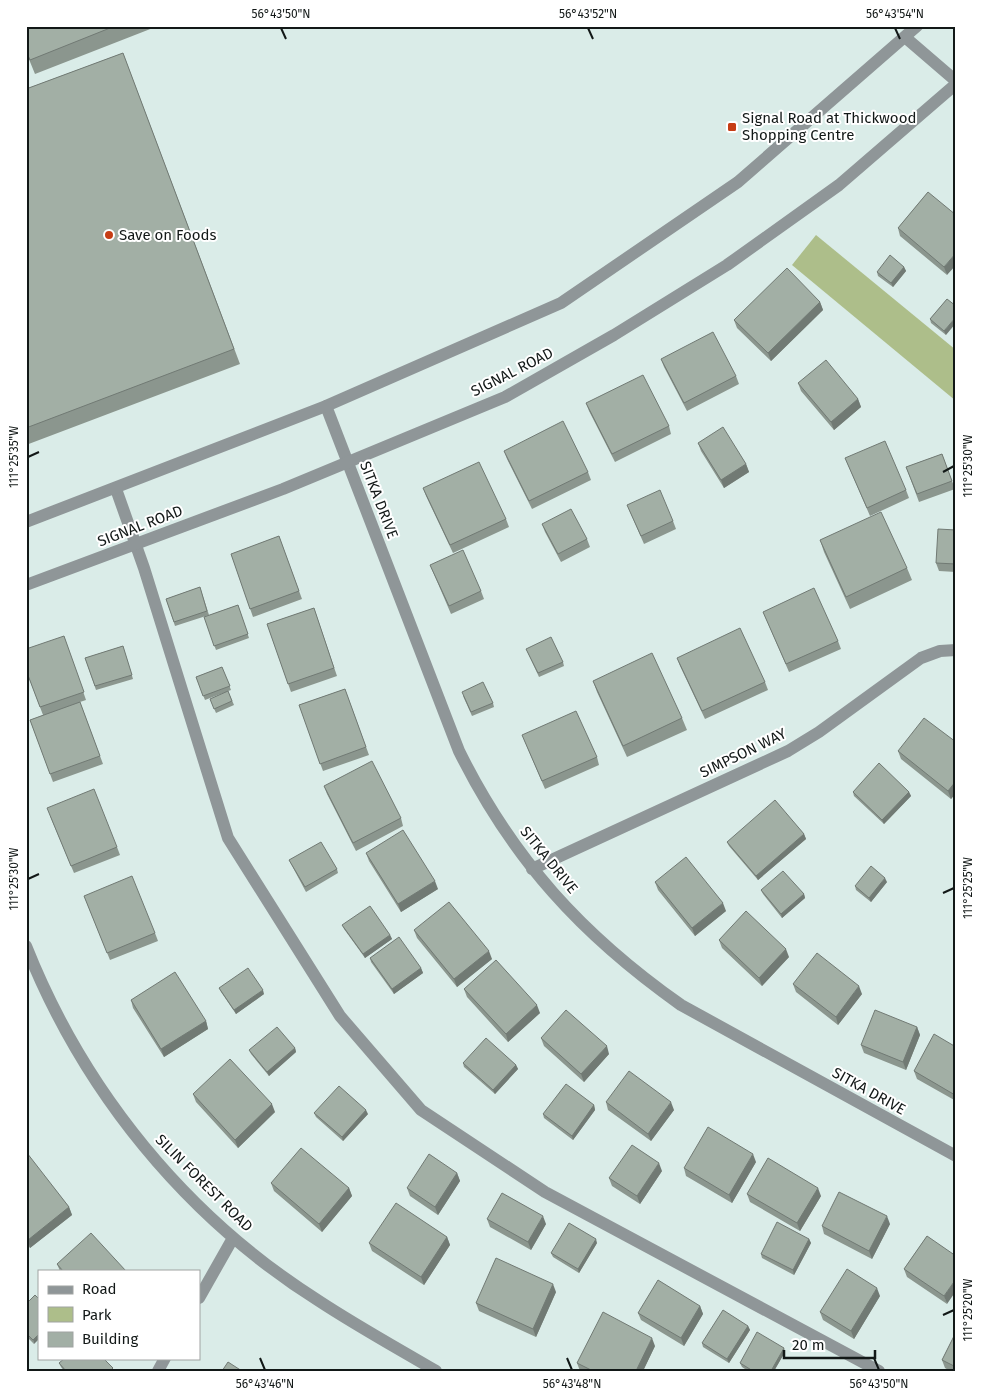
<svg xmlns="http://www.w3.org/2000/svg" width="982" height="1397" font-family="'Fira Sans',sans-serif">
	<style>
		.green { fill: #adbe8a }
		.lines { fill: none; stroke-linecap: round; stroke-linejoin: round }
		.service { stroke: #8f9698; stroke-width: 12 }
		.minor { stroke: #8f9698; stroke-width: 12 }
		.tertiary { stroke: #8f9698; stroke-width: 12 }
		.wall { fill: #8b968e }
		.shaded-wall { fill: #717a74 }
		.building { fill: #a2afa5; stroke: #717a74 }
		.ticks { fill: none; stroke: #121817; stroke-width: 2 }
		.poi-dot { fill: #c63d15; stroke: #fff; stroke-width: 2 }
		.labels { text-anchor: middle; dominant-baseline: central; stroke-width: 4; stroke-linejoin: round; paint-order: stroke }
		.poi-label { font-size: 15px; fill: #121817; stroke: #fff; text-anchor: start }
		.street-label { font-size: 15px; fill: #121817; stroke: #fff }
		.neatline { fill: none; stroke: #121817; stroke-width: 2 }
		.ticks-label { font-size: 12px; text-anchor: middle; fill: #121817 }
	</style>
	<rect width="100%" height="100%" fill="#daece8"/>
	<path class="green" d="M 816,235 L 956,350 L 956,401 L 792,265 Z"/>
	<g class="lines">
		<path class="service" d="M 116,489 L 144,568 L 228,838 L 340,1016 L 421,1110 L 545,1192 L 879,1371"/>
		<path class="minor" d="M 906,38 L 956,81
			M 326,406 L 459,751 C 513,860 582,935 681,1005 L 956,1156
			M 532,869 L 788,751 L 819,732 L 921,658 L 940,651 L 956,650
			M 26,946 C 84,1092 186,1217 319,1301 C 357,1326 397,1348 436,1371
			M 199,1298 L 233,1238
			M 158,1371 L 165,1358"/>
		<path class="tertiary" d="M 26,522 L 326,406 L 561,303 L 738,182 L 917,26
			M 26,585 L 283,489 L 505,397 L 614,335 L 727,265 L 839,185 L 956,84"/>
	</g>
	<path class="wall" d="M 26,26 L 158,26 L 35,74 L 26,52 Z
		M 123,53 L 240,364 L 26,445 L 26,89 Z
		M 928,192 L 947,275 L 900,236 L 898,228 Z
		M 904,267 L 906,271 L 893,287 L 878,276 L 877,272 Z
		M 947,299 L 946,335 L 931,323 L 930,319 Z
		M 820,302 L 823,310 L 771,361 L 737,328 L 734,320 Z
		M 661,359 L 736,376 L 739,384 L 687,411 L 664,367 Z
		M 798,383 L 858,399 L 861,407 L 834,430 L 801,391 Z
		M 586,403 L 669,426 L 671,434 L 615,462 L 589,411 Z
		M 698,443 L 746,464 L 749,472 L 724,488 L 701,451 Z
		M 504,451 L 588,472 L 591,480 L 532,509 L 507,459 Z
		M 942,454 L 955,489 L 919,502 L 906,467 Z
		M 845,458 L 906,490 L 909,498 L 870,516 Z
		M 423,488 L 506,519 L 509,527 L 453,553 L 426,496 Z
		M 627,505 L 673,521 L 676,529 L 644,544 Z
		M 542,524 L 587,539 L 590,547 L 561,562 L 545,532 Z
		M 956,530 L 956,572 L 939,571 L 936,563 Z
		M 279,536 L 302,599 L 253,617 L 231,554 Z
		M 820,540 L 907,568 L 912,580 L 850,609 L 824,552 Z
		M 430,565 L 481,591 L 484,599 L 451,614 Z
		M 200,587 L 209,615 L 175,626 L 166,599 Z
		M 238,605 L 249,638 L 216,650 L 204,617 Z
		M 314,608 L 337,676 L 291,692 L 267,624 Z
		M 763,612 L 838,641 L 841,649 L 789,672 Z
		M 64,636 L 86,700 L 80,702 L 103,764 L 53,782 L 30,720 L 43,715 L 26,670 Z
		M 123,646 L 133,679 L 96,690 L 85,658 Z
		M 526,649 L 563,662 L 564,666 L 539,677 Z
		M 677,658 L 765,682 L 768,690 L 705,719 L 680,666 Z
		M 222,667 L 231,690 L 205,700 L 196,677 Z
		M 593,681 L 682,718 L 687,730 L 627,757 L 597,692 Z
		M 345,689 L 369,755 L 323,771 L 299,705 Z
		M 228,691 L 234,705 L 216,713 L 210,699 Z
		M 463,696 L 493,703 L 494,707 L 472,716 Z
		M 522,735 L 597,757 L 599,765 L 545,789 Z
		M 956,742 L 956,793 L 951,799 L 901,759 L 898,751 Z
		M 324,786 L 401,818 L 403,826 L 356,851 L 327,794 Z
		M 853,792 L 909,792 L 911,796 L 884,824 L 854,796 Z
		M 50,816 L 117,847 L 120,855 L 74,873 Z
		M 804,834 L 806,839 L 758,880 L 729,846 L 727,842 Z
		M 366,853 L 438,889 L 401,912 L 369,861 Z
		M 289,860 L 337,869 L 338,873 L 306,892 L 291,864 Z
		M 655,882 L 726,911 L 695,936 L 658,890 Z
		M 887,882 L 871,902 L 856,890 L 855,886 Z
		M 761,890 L 804,894 L 805,898 L 782,918 L 763,894 Z
		M 84,896 L 155,933 L 158,941 L 110,960 Z
		M 342,925 L 390,935 L 392,939 L 365,958 L 344,929 Z
		M 414,930 L 492,959 L 457,987 L 417,938 Z
		M 719,940 L 789,957 L 762,986 L 722,948 Z
		M 370,958 L 421,968 L 423,973 L 394,994 L 371,962 Z
		M 793,984 L 862,994 L 838,1025 L 796,992 Z
		M 219,988 L 264,994 L 236,1014 L 221,992 Z
		M 464,989 L 540,1013 L 508,1042 L 467,997 Z
		M 131,1000 L 206,1021 L 208,1029 L 164,1057 L 133,1008 Z
		M 917,1027 L 920,1035 L 906,1070 L 864,1053 L 861,1045 Z
		M 541,1038 L 609,1054 L 584,1082 L 544,1046 Z
		M 956,1047 L 956,1101 L 917,1079 L 914,1071 Z
		M 295,1048 L 296,1052 L 269,1076 L 251,1054 L 249,1050 Z
		M 463,1063 L 516,1065 L 518,1069 L 495,1094 L 464,1067 Z
		M 193,1094 L 275,1112 L 238,1148 L 196,1102 Z
		M 606,1102 L 674,1110 L 651,1141 L 608,1110 Z
		M 594,1105 L 595,1110 L 573,1140 L 544,1118 L 543,1114 Z
		M 314,1113 L 368,1114 L 343,1141 L 316,1117 Z
		M 26,1154 L 69,1207 L 72,1215 L 30,1248 L 26,1242 Z
		M 756,1162 L 732,1203 L 686,1176 L 684,1168 Z
		M 662,1171 L 640,1204 L 612,1186 L 609,1178 Z
		M 457,1173 L 460,1181 L 438,1215 L 410,1196 L 407,1188 Z
		M 271,1183 L 349,1188 L 352,1196 L 322,1232 L 274,1191 Z
		M 747,1194 L 821,1196 L 800,1231 L 750,1202 Z
		M 487,1219 L 546,1224 L 531,1250 L 490,1227 Z
		M 890,1224 L 872,1259 L 824,1234 L 822,1226 Z
		M 927,1236 L 947,1304 L 907,1277 L 904,1269 Z
		M 447,1237 L 450,1245 L 424,1285 L 372,1251 L 369,1243 Z
		M 809,1239 L 811,1243 L 794,1275 L 762,1258 L 761,1254 Z
		M 597,1243 L 579,1273 L 553,1257 L 551,1253 Z
		M 57,1264 L 126,1271 L 60,1271 Z
		M 556,1292 L 536,1337 L 479,1311 L 476,1303 Z
		M 880,1296 L 854,1339 L 823,1320 L 820,1312 Z
		M 26,1304 L 34,1344 L 26,1336 Z
		M 700,1306 L 703,1314 L 684,1346 L 641,1320 L 638,1313 Z
		M 748,1326 L 750,1330 L 729,1363 L 703,1347 L 702,1343 Z
		M 956,1332 L 956,1371 L 950,1371 L 945,1368 L 942,1360 Z
		M 655,1346 L 643,1371 L 580,1371 L 577,1363 Z
		M 785,1352 L 774,1371 L 748,1371 L 742,1367 L 740,1363 Z
		M 59,1363 L 114,1371 L 64,1371 L 61,1367 Z"/>
	<path class="shaded-wall" d="M 956,253 L 956,265 L 947,275 L 944,267 Z
		M 904,267 L 906,271 L 893,287 L 891,283 Z
		M 820,302 L 823,310 L 771,361 L 768,353 Z
		M 956,317 L 956,323 L 946,335 L 944,331 Z
		M 858,399 L 861,407 L 834,430 L 831,422 Z
		M 746,464 L 749,472 L 724,488 L 721,480 Z
		M 956,781 L 956,793 L 951,799 L 948,791 Z
		M 909,792 L 911,796 L 884,824 L 882,820 Z
		M 804,834 L 806,839 L 758,880 L 756,876 Z
		M 885,878 L 887,882 L 871,902 L 869,898 Z
		M 435,881 L 438,889 L 401,912 L 398,904 Z
		M 804,894 L 805,898 L 782,918 L 781,914 Z
		M 723,903 L 726,911 L 695,936 L 692,928 Z
		M 390,935 L 392,939 L 365,958 L 363,954 Z
		M 786,949 L 789,957 L 762,986 L 759,978 Z
		M 489,951 L 492,959 L 457,987 L 454,979 Z
		M 421,968 L 423,973 L 394,994 L 392,989 Z
		M 859,986 L 862,994 L 838,1025 L 836,1017 Z
		M 263,990 L 264,994 L 236,1014 L 234,1010 Z
		M 537,1005 L 540,1013 L 508,1042 L 506,1034 Z
		M 206,1021 L 208,1029 L 164,1057 L 161,1049 Z
		M 917,1027 L 920,1035 L 906,1070 L 903,1062 Z
		M 607,1046 L 609,1054 L 584,1082 L 581,1074 Z
		M 295,1048 L 296,1052 L 269,1076 L 267,1072 Z
		M 516,1065 L 518,1069 L 495,1094 L 493,1090 Z
		M 671,1102 L 674,1110 L 651,1141 L 648,1134 Z
		M 272,1104 L 275,1112 L 238,1148 L 235,1140 Z
		M 594,1105 L 595,1110 L 573,1140 L 572,1136 Z
		M 366,1110 L 368,1114 L 343,1141 L 342,1137 Z
		M 753,1154 L 756,1162 L 732,1203 L 729,1195 Z
		M 659,1163 L 662,1171 L 640,1204 L 637,1196 Z
		M 457,1173 L 460,1181 L 438,1215 L 435,1207 Z
		M 349,1188 L 352,1196 L 322,1232 L 319,1224 Z
		M 818,1188 L 821,1196 L 800,1231 L 797,1223 Z
		M 69,1207 L 72,1215 L 30,1248 L 28,1240 Z
		M 543,1216 L 546,1224 L 531,1250 L 528,1242 Z
		M 887,1216 L 890,1224 L 872,1259 L 869,1251 Z
		M 447,1237 L 450,1245 L 424,1285 L 421,1277 Z
		M 596,1239 L 597,1243 L 579,1273 L 578,1269 Z
		M 809,1239 L 811,1243 L 794,1275 L 793,1270 Z
		M 956,1279 L 956,1291 L 947,1304 L 944,1296 Z
		M 553,1284 L 556,1292 L 536,1337 L 533,1329 Z
		M 877,1288 L 880,1296 L 854,1339 L 851,1331 Z
		M 700,1306 L 703,1314 L 684,1346 L 681,1338 Z
		M 748,1326 L 750,1330 L 729,1363 L 727,1359 Z
		M 39,1334 L 39,1339 L 34,1344 L 33,1340 Z
		M 652,1338 L 655,1346 L 643,1371 L 636,1371 Z
		M 784,1348 L 785,1352 L 774,1371 L 771,1371 Z"/>
	<path class="building" d="M 26,26 L 115,26 L 30,60 L 26,51 Z
		M 123,53 L 234,349 L 26,428 L 26,89 Z
		M 928,192 L 956,215 L 956,253 L 944,267 L 898,228 Z
		M 890,255 L 904,267 L 891,283 L 877,272 Z
		M 787,268 L 820,302 L 768,353 L 734,320 Z
		M 947,299 L 956,306 L 956,317 L 944,331 L 930,319 Z
		M 713,332 L 736,376 L 684,403 L 661,359 Z
		M 826,360 L 858,399 L 831,422 L 798,383 Z
		M 643,375 L 669,426 L 612,454 L 586,403 Z
		M 563,421 L 588,472 L 529,501 L 504,451 Z
		M 723,427 L 746,464 L 721,480 L 698,443 Z
		M 885,441 L 906,490 L 867,508 L 845,458 Z
		M 942,454 L 952,481 L 917,494 L 906,467 Z
		M 479,462 L 506,519 L 450,545 L 423,488 Z
		M 660,490 L 673,521 L 641,536 L 627,505 Z
		M 571,509 L 587,539 L 558,554 L 542,524 Z
		M 881,512 L 907,568 L 846,597 L 820,540 Z
		M 938,529 L 956,530 L 956,564 L 936,563 Z
		M 279,536 L 299,591 L 250,609 L 231,554 Z
		M 463,550 L 481,591 L 449,606 L 430,565 Z
		M 200,587 L 207,611 L 174,622 L 166,599 Z
		M 814,588 L 838,641 L 786,664 L 763,612 Z
		M 238,605 L 248,634 L 214,646 L 204,617 Z
		M 314,608 L 334,668 L 288,684 L 267,624 Z
		M 740,628 L 765,682 L 702,711 L 677,658 Z
		M 64,636 L 84,692 L 40,707 L 26,670 L 26,649 Z
		M 551,637 L 563,662 L 538,673 L 526,649 Z
		M 123,646 L 132,675 L 95,686 L 85,658 Z
		M 652,653 L 682,718 L 623,746 L 593,681 Z
		M 222,667 L 230,686 L 203,696 L 196,677 Z
		M 483,682 L 493,703 L 471,712 L 462,692 Z
		M 345,689 L 366,747 L 320,764 L 299,705 Z
		M 228,691 L 232,701 L 214,709 L 210,699 Z
		M 80,702 L 100,756 L 50,774 L 30,720 Z
		M 576,711 L 597,757 L 542,781 L 522,735 Z
		M 924,718 L 956,742 L 956,781 L 948,791 L 898,751 Z
		M 372,761 L 401,818 L 353,843 L 324,786 Z
		M 879,763 L 909,792 L 882,820 L 853,792 Z
		M 94,789 L 117,847 L 71,866 L 47,808 Z
		M 775,800 L 804,834 L 756,876 L 727,842 Z
		M 403,830 L 435,881 L 398,904 L 366,853 Z
		M 321,842 L 337,869 L 305,887 L 289,860 Z
		M 686,857 L 723,903 L 692,928 L 655,882 Z
		M 871,866 L 885,878 L 869,898 L 855,886 Z
		M 783,871 L 804,894 L 781,914 L 761,890 Z
		M 132,876 L 155,933 L 107,953 L 84,896 Z
		M 449,902 L 489,951 L 454,979 L 414,930 Z
		M 370,906 L 390,935 L 363,954 L 342,925 Z
		M 746,911 L 786,949 L 759,978 L 719,940 Z
		M 399,937 L 421,968 L 392,989 L 370,958 Z
		M 817,953 L 859,986 L 836,1017 L 793,984 Z
		M 496,960 L 537,1005 L 506,1034 L 464,989 Z
		M 248,968 L 263,990 L 234,1010 L 219,988 Z
		M 175,972 L 206,1021 L 161,1049 L 131,1000 Z
		M 566,1010 L 607,1046 L 581,1074 L 541,1038 Z
		M 875,1010 L 917,1027 L 903,1062 L 861,1045 Z
		M 277,1027 L 295,1048 L 267,1072 L 249,1050 Z
		M 934,1034 L 956,1047 L 955,1095 L 914,1071 Z
		M 486,1038 L 516,1065 L 493,1090 L 463,1063 Z
		M 230,1059 L 272,1104 L 235,1140 L 193,1094 Z
		M 629,1071 L 671,1102 L 648,1134 L 606,1102 Z
		M 566,1084 L 594,1105 L 572,1136 L 543,1114 Z
		M 339,1086 L 366,1110 L 342,1137 L 314,1113 Z
		M 708,1127 L 753,1154 L 729,1195 L 684,1168 Z
		M 632,1145 L 659,1163 L 637,1196 L 609,1178 Z
		M 301,1148 L 349,1188 L 319,1224 L 271,1183 Z
		M 27,1153 L 69,1207 L 28,1240 L 26,1238 L 26,1154 Z
		M 429,1154 L 457,1173 L 435,1207 L 407,1188 Z
		M 768,1158 L 818,1188 L 797,1223 L 747,1194 Z
		M 839,1192 L 887,1216 L 869,1251 L 822,1226 Z
		M 502,1193 L 543,1216 L 528,1242 L 487,1219 Z
		M 396,1203 L 447,1237 L 421,1277 L 369,1243 Z
		M 777,1222 L 809,1239 L 793,1270 L 761,1254 Z
		M 569,1223 L 596,1239 L 578,1269 L 551,1253 Z
		M 91,1233 L 126,1271 L 63,1271 L 57,1264 Z
		M 927,1236 L 956,1256 L 956,1279 L 944,1296 L 904,1269 Z
		M 496,1258 L 553,1284 L 533,1329 L 476,1303 Z
		M 847,1269 L 877,1288 L 851,1331 L 820,1312 Z
		M 658,1280 L 700,1306 L 681,1338 L 638,1313 Z
		M 35,1295 L 39,1299 L 39,1334 L 33,1340 L 26,1333 L 26,1304 Z
		M 723,1310 L 748,1326 L 727,1359 L 702,1343 Z
		M 603,1312 L 652,1338 L 636,1371 L 593,1371 L 577,1363 Z
		M 757,1332 L 784,1348 L 771,1371 L 753,1371 L 740,1363 Z
		M 956,1332 L 956,1367 L 942,1360 Z
		M 65,1358 L 103,1358 L 113,1368 L 110,1371 L 66,1371 L 59,1363 Z
		M 228,1362 L 242,1371 L 222,1371 Z"/>
	<path class="ticks" d="M 281,28 L 286,39M 588,28 L 593,39M 895,28 L 900,39M 28,457 L 39,452M 943,472 L 954,466M 28,879 L 39,874M 943,893 L 954,888M 943,1315 L 954,1310M 260,1358 L 265,1370M 567,1358 L 572,1370M 874,1358 L 879,1370"/>
	<g class="poi-dot">
		<rect x="727" y="122" width="10" height="10" rx="2.5"/>
		<circle cx="109" cy="235" r="5"/>
	</g>
	<g class="labels">
		<g class="poi-label">
			<text x="742" y="118">Signal Road at Thickwood<tspan x="742" dy="17">Shopping Centre</tspan></text>
			<text x="119" y="235">Save on Foods</text>
		</g>
		<g class="street-label">
			<text transform="translate(512 372) rotate(-27)">SIGNAL ROAD</text>
			<text transform="translate(379 500) rotate(69)">SITKA DRIVE</text>
			<text transform="translate(140 526) rotate(-21)">SIGNAL ROAD</text>
			<text transform="translate(743 753) rotate(-26)">SIMPSON WAY</text>
			<text transform="translate(549 860) rotate(51)">SITKA DRIVE</text>
			<text transform="translate(869 1091) rotate(29)">SITKA DRIVE</text>
			<text transform="translate(204 1183) rotate(45)">SILIN FOREST ROAD</text>
		</g>
	</g>
	<rect width="982" height="1397" fill="none" stroke="#ffffff" stroke-width="55"/>
	<rect x="38" y="1270" width="162" height="90" fill="#ffffff" stroke="#a0a3a2"/>
	<rect x="48" y="1286" width="25" height="8" fill="#8f9698" stroke="#a0a3a2"/>
	<text x="82" y="1294" font-size="15" fill="#121817">Road</text>
	<rect x="48" y="1307" width="25" height="15" fill="#adbe8a" stroke="#a0a3a2"/>
	<text x="82" y="1320" font-size="15" fill="#121817">Park</text>
	<rect x="48" y="1332" width="25" height="15" fill="#a2afa5" stroke="#a0a3a2"/>
	<text x="82" y="1344" font-size="15" fill="#121817">Building</text>
	<path d="M784 1350v8h91v-8" fill="none" stroke="#121817" stroke-width="2.5"/>
	<text x="792" y="1350" font-size="15" fill="#121817" stroke="#ffffff" stroke-width="4" paint-order="stroke">20 m</text>
	<rect x="28" y="28" width="926" height="1342" class="neatline"/>
	<g class="ticks-label">
		<text x="281" y="18">56°43'50"N</text>
		<text x="588" y="18">56°43'52"N</text>
		<text x="895" y="18">56°43'54"N</text>
		<text transform="translate(14 457) rotate(-90)" y="4">111°25'35"W</text>
		<text transform="translate(968 466) rotate(-90)" y="4">111°25'30"W</text>
		<text transform="translate(14 879) rotate(-90)" y="4">111°25'30"W</text>
		<text transform="translate(968 888) rotate(-90)" y="4">111°25'25"W</text>
		<text transform="translate(968 1310) rotate(-90)" y="4">111°25'20"W</text>
		<text x="265" y="1388">56°43'46"N</text>
		<text x="572" y="1388">56°43'48"N</text>
		<text x="879" y="1388">56°43'50"N</text>
	</g>
</svg>
